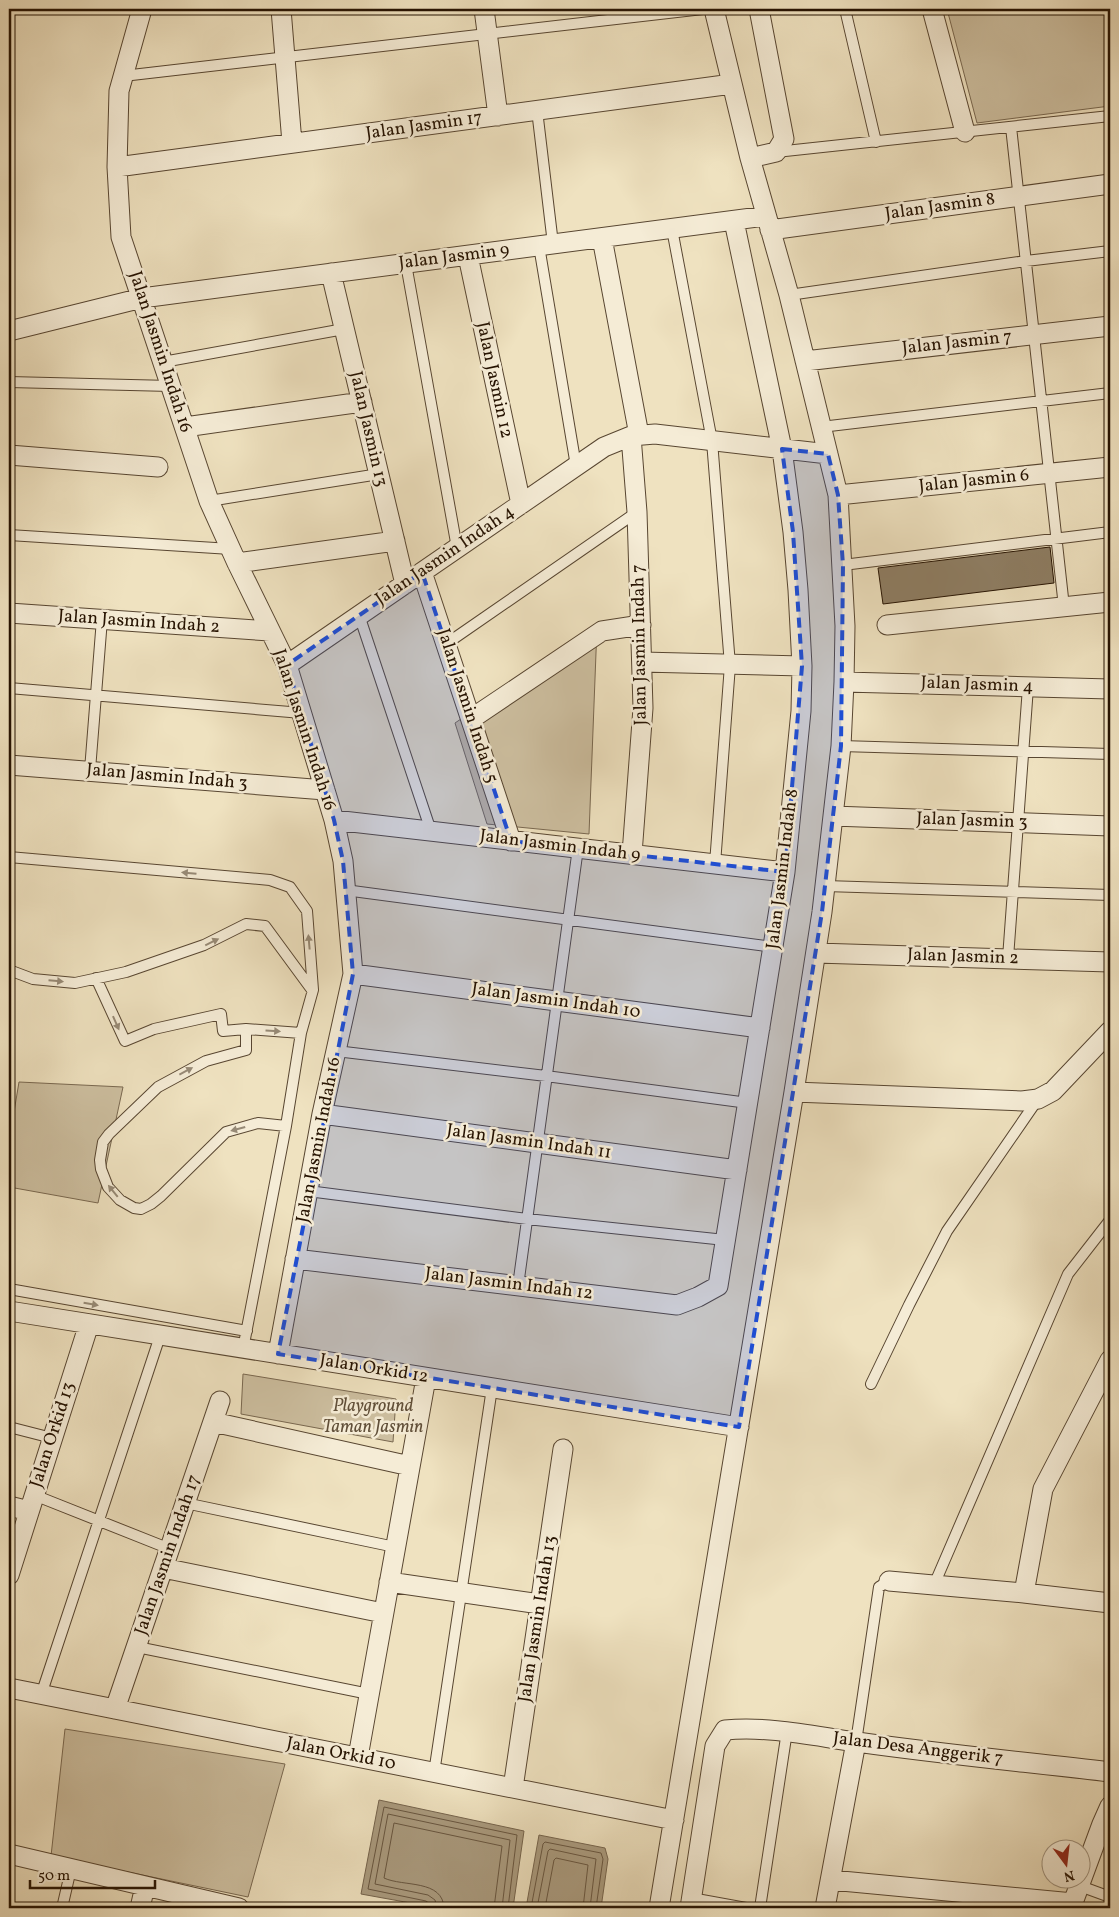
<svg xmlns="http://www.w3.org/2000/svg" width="1119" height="1917" font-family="Vollkorn,serif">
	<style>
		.green { fill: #cdbfa0; stroke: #796850 }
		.water { fill: #aa9b7f; stroke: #75644d }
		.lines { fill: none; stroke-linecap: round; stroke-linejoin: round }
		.shore { stroke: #685640; stroke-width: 1 }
		.building { fill: #8e7e64; stroke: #251201 }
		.lane-casing { stroke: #584631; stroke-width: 12 }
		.street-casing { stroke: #584631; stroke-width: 21 }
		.lane { stroke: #f5ecd6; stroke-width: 10 }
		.street { stroke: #f5ecd6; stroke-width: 19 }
		.oneway { fill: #978a76 }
		.marked { fill: #1d4ed8; fill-opacity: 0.2; stroke: #1d4ed8; stroke-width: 4; stroke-dasharray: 10 6; stroke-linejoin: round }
		.labels { text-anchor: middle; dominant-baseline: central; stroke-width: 5; stroke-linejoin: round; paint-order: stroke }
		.street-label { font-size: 18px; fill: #251201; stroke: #f5ecd6 }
		.park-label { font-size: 18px; font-style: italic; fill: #604f39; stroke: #f5ecd6 }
	</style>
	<rect width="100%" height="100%" fill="#efe2c0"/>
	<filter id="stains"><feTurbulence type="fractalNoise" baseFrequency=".004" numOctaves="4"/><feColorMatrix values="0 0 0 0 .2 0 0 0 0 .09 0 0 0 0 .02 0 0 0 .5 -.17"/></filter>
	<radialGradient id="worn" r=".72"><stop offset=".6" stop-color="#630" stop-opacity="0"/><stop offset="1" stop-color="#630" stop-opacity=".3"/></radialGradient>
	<path class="green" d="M 947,9 L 1110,9 L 1110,106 L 977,123 Z
		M 597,627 L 589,834 L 487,824 L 455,723 Z
		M 19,1082 L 123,1087 L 98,1203 L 9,1187 L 9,1142 Z
		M 243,1374 L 396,1399 L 393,1442 L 241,1414 Z
		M 65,1729 L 285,1764 L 248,1897 L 51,1856 Z"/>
	<path class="water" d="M 379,1800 L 524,1831 L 513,1908 L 438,1908 L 361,1894 Z
		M 539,1835 L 605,1848 L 608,1859 L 601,1908 L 526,1908 Z"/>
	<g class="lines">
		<path class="shore" d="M 430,1908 L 430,1904 L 426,1901 L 368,1889 L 384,1807 L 517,1835 L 508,1908
			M 437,1908 L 435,1900 L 428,1895 L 375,1884 L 388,1814 L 510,1840 L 502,1908
			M 444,1908 C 443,1879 403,1887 384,1878 L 394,1823 L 502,1846 L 494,1908
			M 531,1908 L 543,1844 L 545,1842 L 601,1853 L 603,1859 L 596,1908
			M 537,1908 L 548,1851 L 550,1849 L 596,1859 L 590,1908
			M 545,1908 L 554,1860 L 556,1858 L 588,1865 L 583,1908"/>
	</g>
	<path class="building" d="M 1050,547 L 1054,583 L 883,604 L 878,568 Z"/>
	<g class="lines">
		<defs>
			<path id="lane" d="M 845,9 L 876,142
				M 123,76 L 703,9
				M 537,110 L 553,244
				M 1011,127 L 1064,607
				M 776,152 L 1110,116
				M 672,229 L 712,441 L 730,665 L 715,864
				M 539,246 L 576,466
				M 406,264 L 457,548
				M 789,295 L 1026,261 L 1110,251
				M 163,362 L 344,329
				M 9,382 L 171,386
				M 821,427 L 1110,393
				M 209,501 L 379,474
				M 9,535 L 231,549
				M 843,565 L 1110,532
				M 359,615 L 431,831
				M 446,644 L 637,512
				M 9,688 L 302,713
				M 841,746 L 1110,754
				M 90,770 L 102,619
				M 9,857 L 270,880 L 290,887 L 307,911 L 313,990 L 301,1033 L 286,1126 L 243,1349
				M 825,886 L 1110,895
				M 345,890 L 773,947
				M 1008,958 L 1028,687
				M 9,970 L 33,979 L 75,983 L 126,972 L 204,945 L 246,924 L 265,926 L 312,990
				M 96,978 L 125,1041 L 154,1029 L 221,1014 L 223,1031 L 246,1029 L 301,1033
				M 246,1029 L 246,1050 L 206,1061 L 158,1087 L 109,1134 L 103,1142 L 100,1160 L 101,1169 L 108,1187 L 120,1200 L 134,1208 L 141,1209 L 151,1204 L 161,1196 L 226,1132 L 258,1123 L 286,1126
				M 336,1051 L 546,1076 L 748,1103
				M 308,1191 L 527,1219 L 725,1240
				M 518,1286 L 578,848
				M 9,1289 L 247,1331
				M 871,1384 L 909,1305 L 947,1231 L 1038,1099
				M 9,1427 L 52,1438
				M 34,1495 L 170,1549
				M 185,1503 L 395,1547
				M 934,1585 L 1068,1274 L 1110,1220
				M 137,1647 L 369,1694
				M 41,1695 L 160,1336
				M 856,1742 L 879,1587 L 889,1581
				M 434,1773 L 492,1388
				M 1080,1886 L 1110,1897
				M 691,1898 L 746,1908
				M 62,1908 L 71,1869
				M 760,1908 L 787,1731"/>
			<path id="street" d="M 142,9 L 119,91 L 117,167 L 121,237 L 209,501 L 237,563 L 287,665 L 334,820 L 343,861 L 353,974 L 322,1114 L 278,1354
				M 281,9 L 292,143
				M 484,9 L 498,116
				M 932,9 L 965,132
				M 750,158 L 776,152 L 784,139 L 759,9
				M 117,167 L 732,84
				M 770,230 L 1110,184
				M 602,238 L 639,435
				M 468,256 L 521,504
				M 331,273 L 405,584
				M 9,331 L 142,298 L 766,216
				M 805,361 L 1110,326
				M 185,427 L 362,402
				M 631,436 L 637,512 L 643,708 L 632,854
				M 9,455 L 158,467
				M 838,495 L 1110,467
				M 237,563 L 395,541
				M 422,572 L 511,841
				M 9,613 L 270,631
				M 887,625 L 1110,602
				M 642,662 L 802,666
				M 287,665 L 604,447 L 631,436 L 655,434 L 828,454
				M 844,682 L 1110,689
				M 471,719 L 602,631 L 641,625
				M 9,765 L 325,790
				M 833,816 L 1110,826
				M 334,820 L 785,872
				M 816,953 L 1110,962
				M 353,974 L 760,1028
				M 794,1092 L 1022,1101 L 1038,1099 L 1053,1091 L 1110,1031
				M 322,1114 L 737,1170
				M 295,1259 L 677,1305 L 698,1297 L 718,1286 L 785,872 L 801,711 L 802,666 L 798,590 L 793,532 L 782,449 L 734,221
				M 9,1311 L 739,1427
				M 213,1422 L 410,1466
				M 9,1506 L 29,1511
				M 163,1568 L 383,1613
				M 9,1575 L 89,1324
				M 889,1581 L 1024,1593 L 1110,1603
				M 389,1582 L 540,1604
				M 1024,1593 L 1043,1489 L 1110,1360
				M 9,1688 L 674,1820
				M 115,1709 L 220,1401
				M 358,1757 L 426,1378
				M 513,1788 L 563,1449
				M 9,1854 L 239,1908
				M 831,1880 L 1073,1903
				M 140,1908 L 145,1886
				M 659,1908 L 794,1092 L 822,912 L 841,746 L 844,682 L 845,626 L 838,495 L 789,295 L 750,158 L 714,9
				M 690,1908 L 715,1746 L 725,1730 C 770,1726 813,1736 857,1742 C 941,1754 1026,1762 1110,1772
				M 825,1908 L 856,1742
				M 1071,1908 L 1102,1824 L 1110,1806"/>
		</defs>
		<use href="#lane" class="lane-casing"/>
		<use href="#street" class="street-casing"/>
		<use href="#lane" class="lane"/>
		<use href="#street" class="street"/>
	</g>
	<defs><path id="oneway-solid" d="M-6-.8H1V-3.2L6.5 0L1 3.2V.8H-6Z" transform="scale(1.25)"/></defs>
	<g class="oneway">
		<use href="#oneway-solid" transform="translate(189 873) rotate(-175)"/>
		<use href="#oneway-solid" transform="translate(212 942) rotate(-26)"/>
		<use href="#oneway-solid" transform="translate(309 942) rotate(-95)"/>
		<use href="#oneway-solid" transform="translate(56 981) rotate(5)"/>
		<use href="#oneway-solid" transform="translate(116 1023) rotate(66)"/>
		<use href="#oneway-solid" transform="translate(273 1031) rotate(4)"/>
		<use href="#oneway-solid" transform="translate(186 1071) rotate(-28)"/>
		<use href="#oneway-solid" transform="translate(238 1129) rotate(165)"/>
		<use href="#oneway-solid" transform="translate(113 1191) rotate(-129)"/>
		<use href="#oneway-solid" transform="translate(91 1304) rotate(10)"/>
	</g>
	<path class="marked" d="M 782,449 L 828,454 L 838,495 L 843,565 L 841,746 L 822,912 L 739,1427 L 278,1354 L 353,974 L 343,861 L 334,820 L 287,665 L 422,572 L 511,841 L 785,872 L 802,666 L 793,532 Z"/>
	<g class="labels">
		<g class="street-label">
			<text transform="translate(424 126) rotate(-8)">Jalan Jasmin 17</text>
			<text transform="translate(940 207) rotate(-8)">Jalan Jasmin 8</text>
			<text transform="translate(454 257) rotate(-7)">Jalan Jasmin 9</text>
			<text transform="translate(957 343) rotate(-6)">Jalan Jasmin 7</text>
			<text transform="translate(160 352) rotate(72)">Jalan Jasmin Indah 16</text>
			<text transform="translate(494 380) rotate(78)">Jalan Jasmin 12</text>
			<text transform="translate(368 429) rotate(77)">Jalan Jasmin 13</text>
			<text transform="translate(974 481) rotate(-6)">Jalan Jasmin 6</text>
			<text transform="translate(445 556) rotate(-34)">Jalan Jasmin Indah 4</text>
			<text transform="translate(139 622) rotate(4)">Jalan Jasmin Indah 2</text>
			<text transform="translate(640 645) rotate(-91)">Jalan Jasmin Indah 7</text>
			<text transform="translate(977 685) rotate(2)">Jalan Jasmin 4</text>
			<text transform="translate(467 706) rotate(72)">Jalan Jasmin Indah 5</text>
			<text transform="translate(304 730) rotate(72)">Jalan Jasmin Indah 16</text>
			<text transform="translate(167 777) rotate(5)">Jalan Jasmin Indah 3</text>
			<text transform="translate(972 821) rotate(2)">Jalan Jasmin 3</text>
			<text transform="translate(560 846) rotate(7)">Jalan Jasmin Indah 9</text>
			<text transform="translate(783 869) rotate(-83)">Jalan Jasmin Indah 8</text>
			<text transform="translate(963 957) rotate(2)">Jalan Jasmin 2</text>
			<text transform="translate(556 1001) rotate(8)">Jalan Jasmin Indah 10</text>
			<text transform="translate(319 1140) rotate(-79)">Jalan Jasmin Indah 16</text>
			<text transform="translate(529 1142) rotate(8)">Jalan Jasmin Indah 11</text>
			<text transform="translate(509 1284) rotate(7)">Jalan Jasmin Indah 12</text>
			<text transform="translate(374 1369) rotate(9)">Jalan Orkid 12</text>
			<text transform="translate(53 1435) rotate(-72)">Jalan Orkid 13</text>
			<text transform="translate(168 1555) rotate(-71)">Jalan Jasmin Indah 17</text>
			<text transform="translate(538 1619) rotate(-81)">Jalan Jasmin Indah 13</text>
			<text transform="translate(918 1749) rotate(7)">Jalan Desa Anggerik 7</text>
			<text transform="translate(341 1754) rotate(11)">Jalan Orkid 10</text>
		</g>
		<g class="park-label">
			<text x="373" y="1406">Playground<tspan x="373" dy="21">Taman Jasmin</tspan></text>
		</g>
	</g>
	<rect width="1119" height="1917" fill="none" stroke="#efe2c0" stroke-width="30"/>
	<rect x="10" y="10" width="1099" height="1897" fill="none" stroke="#251201" stroke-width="2.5"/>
	<rect x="15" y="15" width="1089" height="1887" fill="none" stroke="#251201"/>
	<g transform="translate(1066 1864) rotate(165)"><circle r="24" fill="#f5ecd6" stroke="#a29581"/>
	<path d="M0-4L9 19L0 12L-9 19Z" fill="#8f2418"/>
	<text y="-8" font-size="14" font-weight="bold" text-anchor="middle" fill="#251201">N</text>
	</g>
	<path d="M30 1880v8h125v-8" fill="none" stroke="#251201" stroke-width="2.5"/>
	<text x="38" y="1880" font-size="15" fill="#251201" stroke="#f5ecd6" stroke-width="4" paint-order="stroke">50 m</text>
	<rect width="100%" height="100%" filter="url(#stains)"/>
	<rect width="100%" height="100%" fill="url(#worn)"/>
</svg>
